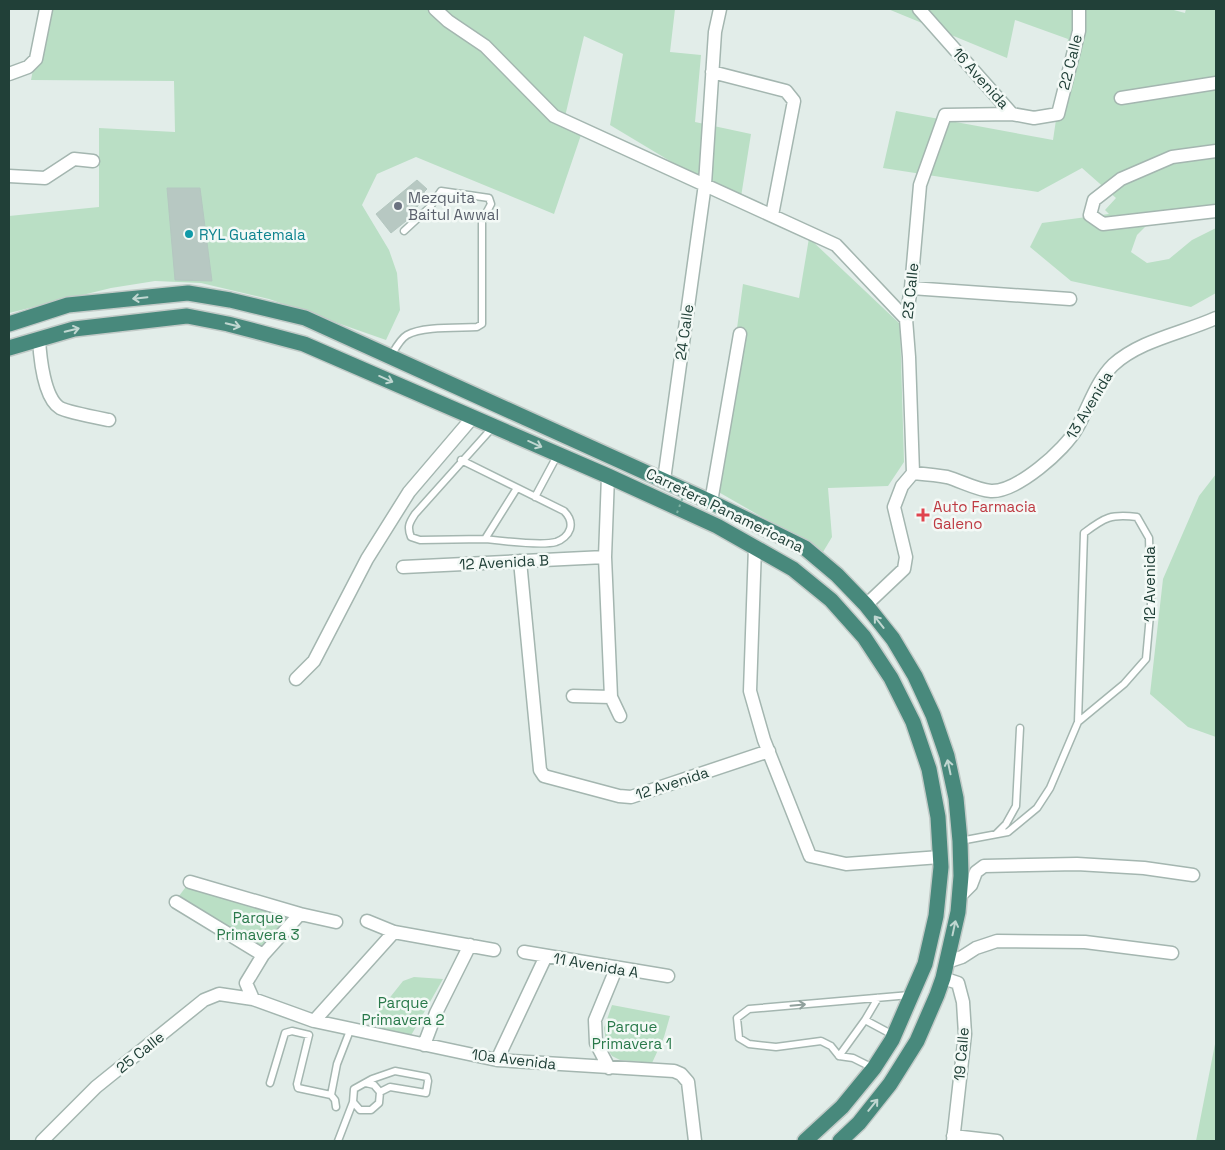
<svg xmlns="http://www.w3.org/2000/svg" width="1225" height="1150" font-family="'Space Grotesk',sans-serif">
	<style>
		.green { fill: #badfc5 }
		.building { fill: #b7c8c2; stroke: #b4c7c0 }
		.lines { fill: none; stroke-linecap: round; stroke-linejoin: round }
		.service-casing { stroke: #a4b6b0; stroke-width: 9 }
		.minor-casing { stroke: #a4b6b0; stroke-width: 15 }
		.trunk-casing { stroke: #c1cac7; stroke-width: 18 }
		.service { stroke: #fff; stroke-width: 6 }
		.minor { stroke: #fff; stroke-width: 12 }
		.trunk { stroke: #48897c; stroke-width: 15 }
		.path-bridge { stroke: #81b3a4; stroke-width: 2; stroke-dasharray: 2.5 4; stroke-linecap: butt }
		.oneway { stroke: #c0d7d1 }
		.oneway2 { stroke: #90a09c }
		.worship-dot { fill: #6b7280; stroke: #f3f9f6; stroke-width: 2 }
		.culture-dot { fill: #0f9aa8; stroke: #f3f9f6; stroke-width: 2 }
		.health-dot { fill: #e0444e; stroke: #f3f9f6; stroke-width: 2 }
		.labels { text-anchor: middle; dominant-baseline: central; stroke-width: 5; stroke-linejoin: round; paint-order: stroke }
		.street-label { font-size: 15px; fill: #214038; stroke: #f3f9f6 }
		.worship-label { font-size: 15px; fill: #5b616d; stroke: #f3f9f6; text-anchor: start }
		.culture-label { font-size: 15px; fill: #0d838f; stroke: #f3f9f6; text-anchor: start }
		.health-label { font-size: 15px; fill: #be3a42; stroke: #f3f9f6; text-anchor: start }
		.park-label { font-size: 15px; fill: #29794a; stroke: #f3f9f6 }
	</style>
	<rect width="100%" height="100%" fill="#e2ede9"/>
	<path class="green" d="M 45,9 L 675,9 L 670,52 L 701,55 L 695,122 L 751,134 L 740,203 L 610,125 L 623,54 L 584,36 L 563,125 L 582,132 L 554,214 L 416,157 L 377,174 L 362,205 L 389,250 L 397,273 L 400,310 L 386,340 L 269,299 L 201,283 L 155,281 L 111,288 L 9,313 L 9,216 L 99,207 L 99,128 L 175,132 L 174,81 L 31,80 Z
		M 888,9 L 1170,9 L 1185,13 L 1186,9 L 1216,9 L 1216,206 L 1160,212 L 1137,235 L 1131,252 L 1147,263 L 1169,259 L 1192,240 L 1216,228 L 1216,293 L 1191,307 L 1071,281 L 1030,247 L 1042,223 L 1109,214 L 1105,210 L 1116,198 L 1082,168 L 1038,192 L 883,168 L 896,111 L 1053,140 L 1068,39 L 1015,20 L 1007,58 Z
		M 809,238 L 900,324 L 904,462 L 888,486 L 828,488 L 832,537 L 823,552 L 715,490 L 743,284 L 799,298 Z
		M 1216,474 L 1216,737 L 1188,727 L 1150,694 L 1163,579 L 1199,496 Z
		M 188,884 L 294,916 L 262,951 L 176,900 Z
		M 414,977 L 443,979 L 409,1039 L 368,1025 L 403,981 Z
		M 612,1005 L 670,1016 L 664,1037 L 652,1063 L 620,1060 L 612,1056 L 607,1048 L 604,1028 Z
		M 1216,1039 L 1216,1141 L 1196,1141 Z"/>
	<path class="building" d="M 417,180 L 427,189 L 424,192 L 428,196 L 409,215 L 411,217 L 391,233 L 376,214 Z
		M 167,188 L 200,188 L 212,281 L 175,280 Z"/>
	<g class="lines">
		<defs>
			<path id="service" d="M 391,356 C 395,349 400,339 407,335 C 422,326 459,328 477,327 L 482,324 L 482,221 L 491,204 L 489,198 L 441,191 L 430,207 L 404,231
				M 493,427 L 415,514 C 409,523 407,527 411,537 L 420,540 L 485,539 L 517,488
				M 461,460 L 564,511 C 569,516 572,522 570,529 C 568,535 562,540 556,542 C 541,546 502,541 485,539
				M 535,497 L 558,454
				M 996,834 L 1006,824 L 1016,806 L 1020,728
				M 960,841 L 1008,832 L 1037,808 L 1050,788 L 1078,722 L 1084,533 C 1105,517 1111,514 1137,517 L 1149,538 L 1151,604 L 1146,659 L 1124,684 L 1078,722
				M 865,1020 L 893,1035
				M 839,1056 L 865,1020 L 878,998
				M 873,1068 L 853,1058 L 839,1056 L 831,1046 L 821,1041 L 776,1047 L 749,1044 L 739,1038 L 737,1018 L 749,1009 L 910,995
				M 270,1083 L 285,1033 L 292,1031 L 309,1035 L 297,1084 L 298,1088 L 331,1095
				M 353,1102 L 360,1110 L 371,1110 L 379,1103 L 380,1092 L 374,1085 L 366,1083
				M 336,1107 L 335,1100 L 331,1095 L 337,1064 L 351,1028
				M 338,1141 L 353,1102 L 354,1089 L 372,1079 L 395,1071 L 427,1077 L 428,1081 L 426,1093 L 390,1087 L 380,1092"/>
			<path id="minor" d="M 435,9 L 448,21 L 485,46 L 554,116 L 836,245 L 906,319
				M 919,9 L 1012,114 L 1034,118 L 1058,114 L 1079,31 L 1079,9
				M 712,72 L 786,91 L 794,101 L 772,215
				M 9,74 L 28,67 L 36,59 L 46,9
				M 1121,98 L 1216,83
				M 1216,151 L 1172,157 L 1121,179 L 1094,200 L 1090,215 L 1103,224 L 1216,211
				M 9,176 L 45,178 L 74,159 L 93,161
				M 911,288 L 1070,299
				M 39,339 C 40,357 44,398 60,408 C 67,412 99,418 109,420
				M 913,473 L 909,357 L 906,319 L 911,288 L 920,185 L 945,115 L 1012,114
				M 608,476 L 605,557 L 611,697 L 620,716
				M 664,480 L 705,184 L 715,32 L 720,9
				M 711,502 L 740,334
				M 755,547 L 750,691 L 764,740 L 810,856 L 846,864 L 940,857
				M 520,561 L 540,770 L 544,776 L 619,796 L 631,797 L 769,751
				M 403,567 L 605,557
				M 866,605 L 904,569 L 906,557 L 894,507 L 902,486 L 913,473 C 924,474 936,475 947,477 C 961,481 977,490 991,491 C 1017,492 1065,450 1077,428 C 1089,407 1096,382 1113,365 C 1140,340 1183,333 1216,318
				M 296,679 L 314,661 L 367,559 L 409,492 L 473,417
				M 573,696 L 611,697
				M 190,882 L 300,914 L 263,955 L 246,983 L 253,999
				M 959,897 L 971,885 L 976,872 L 984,866 L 1077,864 L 1144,868 L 1193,875
				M 176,902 L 263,955
				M 300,914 L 336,922
				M 367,921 L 394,932 L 494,950
				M 524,952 L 668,976
				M 947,962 L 962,957 L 976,948 L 997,941 L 1085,942 L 1172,953
				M 943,978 L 958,983 L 963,1002 L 965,1034 L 953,1141
				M 314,1021 L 394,932
				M 424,1045 L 436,1013 L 470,945
				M 497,1060 L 546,956
				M 609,1068 L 596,1043 L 595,1020 L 616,969
				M 953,1136 L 997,1141
				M 42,1141 L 96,1087 L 204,1000 L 219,994 L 253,999 L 314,1021 L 497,1060 L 674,1071 L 681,1074 L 688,1082 L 695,1141"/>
			<path id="trunk" d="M 9,324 L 68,305 L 188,293 L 230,300 L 305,318 L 711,502 L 805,548 L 837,575 L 866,605 L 893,639 L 915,676 L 933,715 L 947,756 L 956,798 L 960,841 L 961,876 L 958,912 L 943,978 L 937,995 L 917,1041 L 890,1084 L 859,1123 L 840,1141
				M 9,348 L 74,329 L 187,316 L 228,324 L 304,344 L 608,476 L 717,526 L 793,569 L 831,600 L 864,637 L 891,678 L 913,722 L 929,769 L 938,817 L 941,867 L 936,916 L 925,964 L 892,1040 L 874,1068 L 842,1107 L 805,1141"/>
		</defs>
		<use href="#service" class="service-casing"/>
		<use href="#minor" class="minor-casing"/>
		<use href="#trunk" class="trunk-casing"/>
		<use href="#service" class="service"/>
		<use href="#minor" class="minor"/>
		<use href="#trunk" class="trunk"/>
		<path class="path-bridge" d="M 677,513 L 688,483"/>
	</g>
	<defs><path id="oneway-shaft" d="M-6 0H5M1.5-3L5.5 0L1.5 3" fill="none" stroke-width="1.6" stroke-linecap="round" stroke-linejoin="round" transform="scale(1.25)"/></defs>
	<g class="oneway">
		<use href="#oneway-shaft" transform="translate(140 298) rotate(174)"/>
		<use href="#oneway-shaft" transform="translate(233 325) rotate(14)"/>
		<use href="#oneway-shaft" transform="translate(72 330) rotate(-13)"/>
		<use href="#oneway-shaft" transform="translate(386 379) rotate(24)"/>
		<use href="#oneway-shaft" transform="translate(535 444) rotate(24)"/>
		<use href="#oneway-shaft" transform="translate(879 622) rotate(-128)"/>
		<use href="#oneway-shaft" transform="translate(949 767) rotate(-102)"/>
		<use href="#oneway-shaft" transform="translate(954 928) rotate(-78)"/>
		<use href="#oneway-shaft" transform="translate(873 1105) rotate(-51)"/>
	</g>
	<use class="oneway2" href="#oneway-shaft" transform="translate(798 1005) rotate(-5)"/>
	<circle class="worship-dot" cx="398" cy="206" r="5"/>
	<circle class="culture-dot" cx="189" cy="234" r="5"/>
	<path class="health-dot" d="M920.5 507.5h5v5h5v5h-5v5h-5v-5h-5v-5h5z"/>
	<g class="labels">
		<g class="street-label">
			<text transform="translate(1070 62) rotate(-76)">22 Calle</text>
			<text transform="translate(981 78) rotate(48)">16 Avenida</text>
			<text transform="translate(910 291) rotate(-84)">23 Calle</text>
			<text transform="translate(684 332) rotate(-82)">24 Calle</text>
			<text transform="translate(1089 405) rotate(-59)">13 Avenida</text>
			<text transform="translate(725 510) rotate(26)">Carretera Panamericana</text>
			<text transform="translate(504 562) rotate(-3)">12 Avenida B</text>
			<text transform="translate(1149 584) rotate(-90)">12 Avenida</text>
			<text transform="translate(672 783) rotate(-18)">12 Avenida</text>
			<text transform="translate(596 965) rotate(10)">11 Avenida A</text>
			<text transform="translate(140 1052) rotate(-39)">25 Calle</text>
			<text transform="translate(961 1054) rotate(-85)">19 Calle</text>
			<text transform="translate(514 1059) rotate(7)">10a Avenida</text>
		</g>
		<g class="worship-label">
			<text x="408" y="197">Mezquita<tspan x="408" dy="17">Baitul Awwal</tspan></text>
		</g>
		<g class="culture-label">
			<text x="199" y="234">RYL Guatemala</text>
		</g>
		<g class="health-label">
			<text x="933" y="506">Auto Farmacia<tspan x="933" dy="17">Galeno</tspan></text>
		</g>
		<g class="park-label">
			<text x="258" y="917">Parque<tspan x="258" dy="17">Primavera 3</tspan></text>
			<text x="403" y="1002">Parque<tspan x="403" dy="17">Primavera 2</tspan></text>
			<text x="632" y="1026">Parque<tspan x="632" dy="17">Primavera 1</tspan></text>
		</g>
	</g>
	<rect width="1225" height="1150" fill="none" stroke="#214038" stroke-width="20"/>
</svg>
